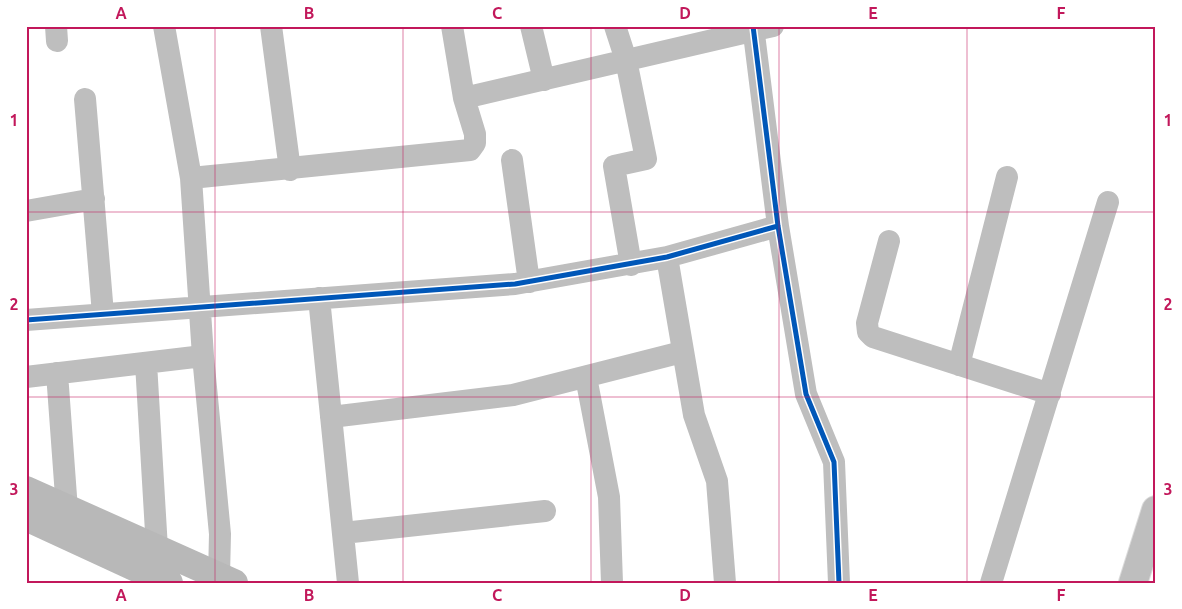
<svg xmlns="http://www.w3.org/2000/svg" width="1182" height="609" font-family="Ubuntu,sans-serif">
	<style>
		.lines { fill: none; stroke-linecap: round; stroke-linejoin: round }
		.primary-casing { stroke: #dbdbdb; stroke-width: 30 }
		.street { stroke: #bebebe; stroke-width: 22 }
		.secondary { stroke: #b8b8b8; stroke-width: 28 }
		.primary { stroke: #bebebe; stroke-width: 28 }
		.cycleway-casing { stroke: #fff; stroke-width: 8 }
		.cycleway { stroke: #0057b8; stroke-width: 5 }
		.grid { fill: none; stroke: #c2185b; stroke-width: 1; stroke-opacity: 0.55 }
		.neatline { fill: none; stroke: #c2185b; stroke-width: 2 }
		.grid-label { font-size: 16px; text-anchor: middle; font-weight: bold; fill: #c2185b }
	</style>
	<rect width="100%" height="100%" fill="#fff"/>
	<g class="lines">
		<defs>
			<path id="primary" d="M 1133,583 L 1156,510"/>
		</defs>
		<use href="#primary" class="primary-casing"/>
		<path class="street" d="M 56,26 L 57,41
			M 164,26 L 191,178 L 203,356 L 220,534 L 219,576
			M 271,26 L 290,170
			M 531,26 L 544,80
			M 615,26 L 626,60 L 646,159 L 614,166 L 631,265
			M 753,26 L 778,226 L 806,394 L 834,462 L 839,583
			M 464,98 L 773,26
			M 85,99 L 103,314
			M 512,160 L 529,282
			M 191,178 L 470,150 L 475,143 L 475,134 L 464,98 L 452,26
			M 26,211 L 94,199
			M 889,241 L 867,323 L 868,332 L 873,337 L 1050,394
			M 667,257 L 694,415 L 717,481 L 725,583
			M 319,298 L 348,583
			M 26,320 L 515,284 L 667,257 L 778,226
			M 146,363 L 157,549
			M 959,365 L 1007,177
			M 57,373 L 67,510
			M 26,377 L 203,356
			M 586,377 L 609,497 L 612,583
			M 331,417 L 513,395 L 682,352
			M 343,533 L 545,511
			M 991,583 L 1108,202"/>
		<path class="secondary" d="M 26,490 L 234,583
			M 26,517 L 169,583"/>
		<use href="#primary" class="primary"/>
		<defs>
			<path id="cycleway" d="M 753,26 L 778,226 L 806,394 L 834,462 L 839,583
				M 26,320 L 515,284 L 667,257 L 778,226"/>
		</defs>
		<use href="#cycleway" class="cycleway-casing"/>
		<use href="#cycleway" class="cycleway"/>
	</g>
	<path class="grid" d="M 215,26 L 215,583M 403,26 L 403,583M 591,26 L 591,583M 779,26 L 779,583M 967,26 L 967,583M 26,212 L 1156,212M 26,397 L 1156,397"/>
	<rect width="1182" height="609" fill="none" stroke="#ffffff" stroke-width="55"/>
	<rect x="28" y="28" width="1126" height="554" class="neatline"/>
	<g class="grid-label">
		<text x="121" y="19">A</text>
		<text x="309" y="19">B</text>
		<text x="497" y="19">C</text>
		<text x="685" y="19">D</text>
		<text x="873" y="19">E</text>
		<text x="1061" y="19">F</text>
		<text x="14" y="126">1</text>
		<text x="1168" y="126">1</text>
		<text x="14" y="310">2</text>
		<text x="1168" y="310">2</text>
		<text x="14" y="495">3</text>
		<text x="1168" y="495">3</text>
		<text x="121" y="601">A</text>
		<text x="309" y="601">B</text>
		<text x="497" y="601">C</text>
		<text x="685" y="601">D</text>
		<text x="873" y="601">E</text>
		<text x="1061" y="601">F</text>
	</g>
</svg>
